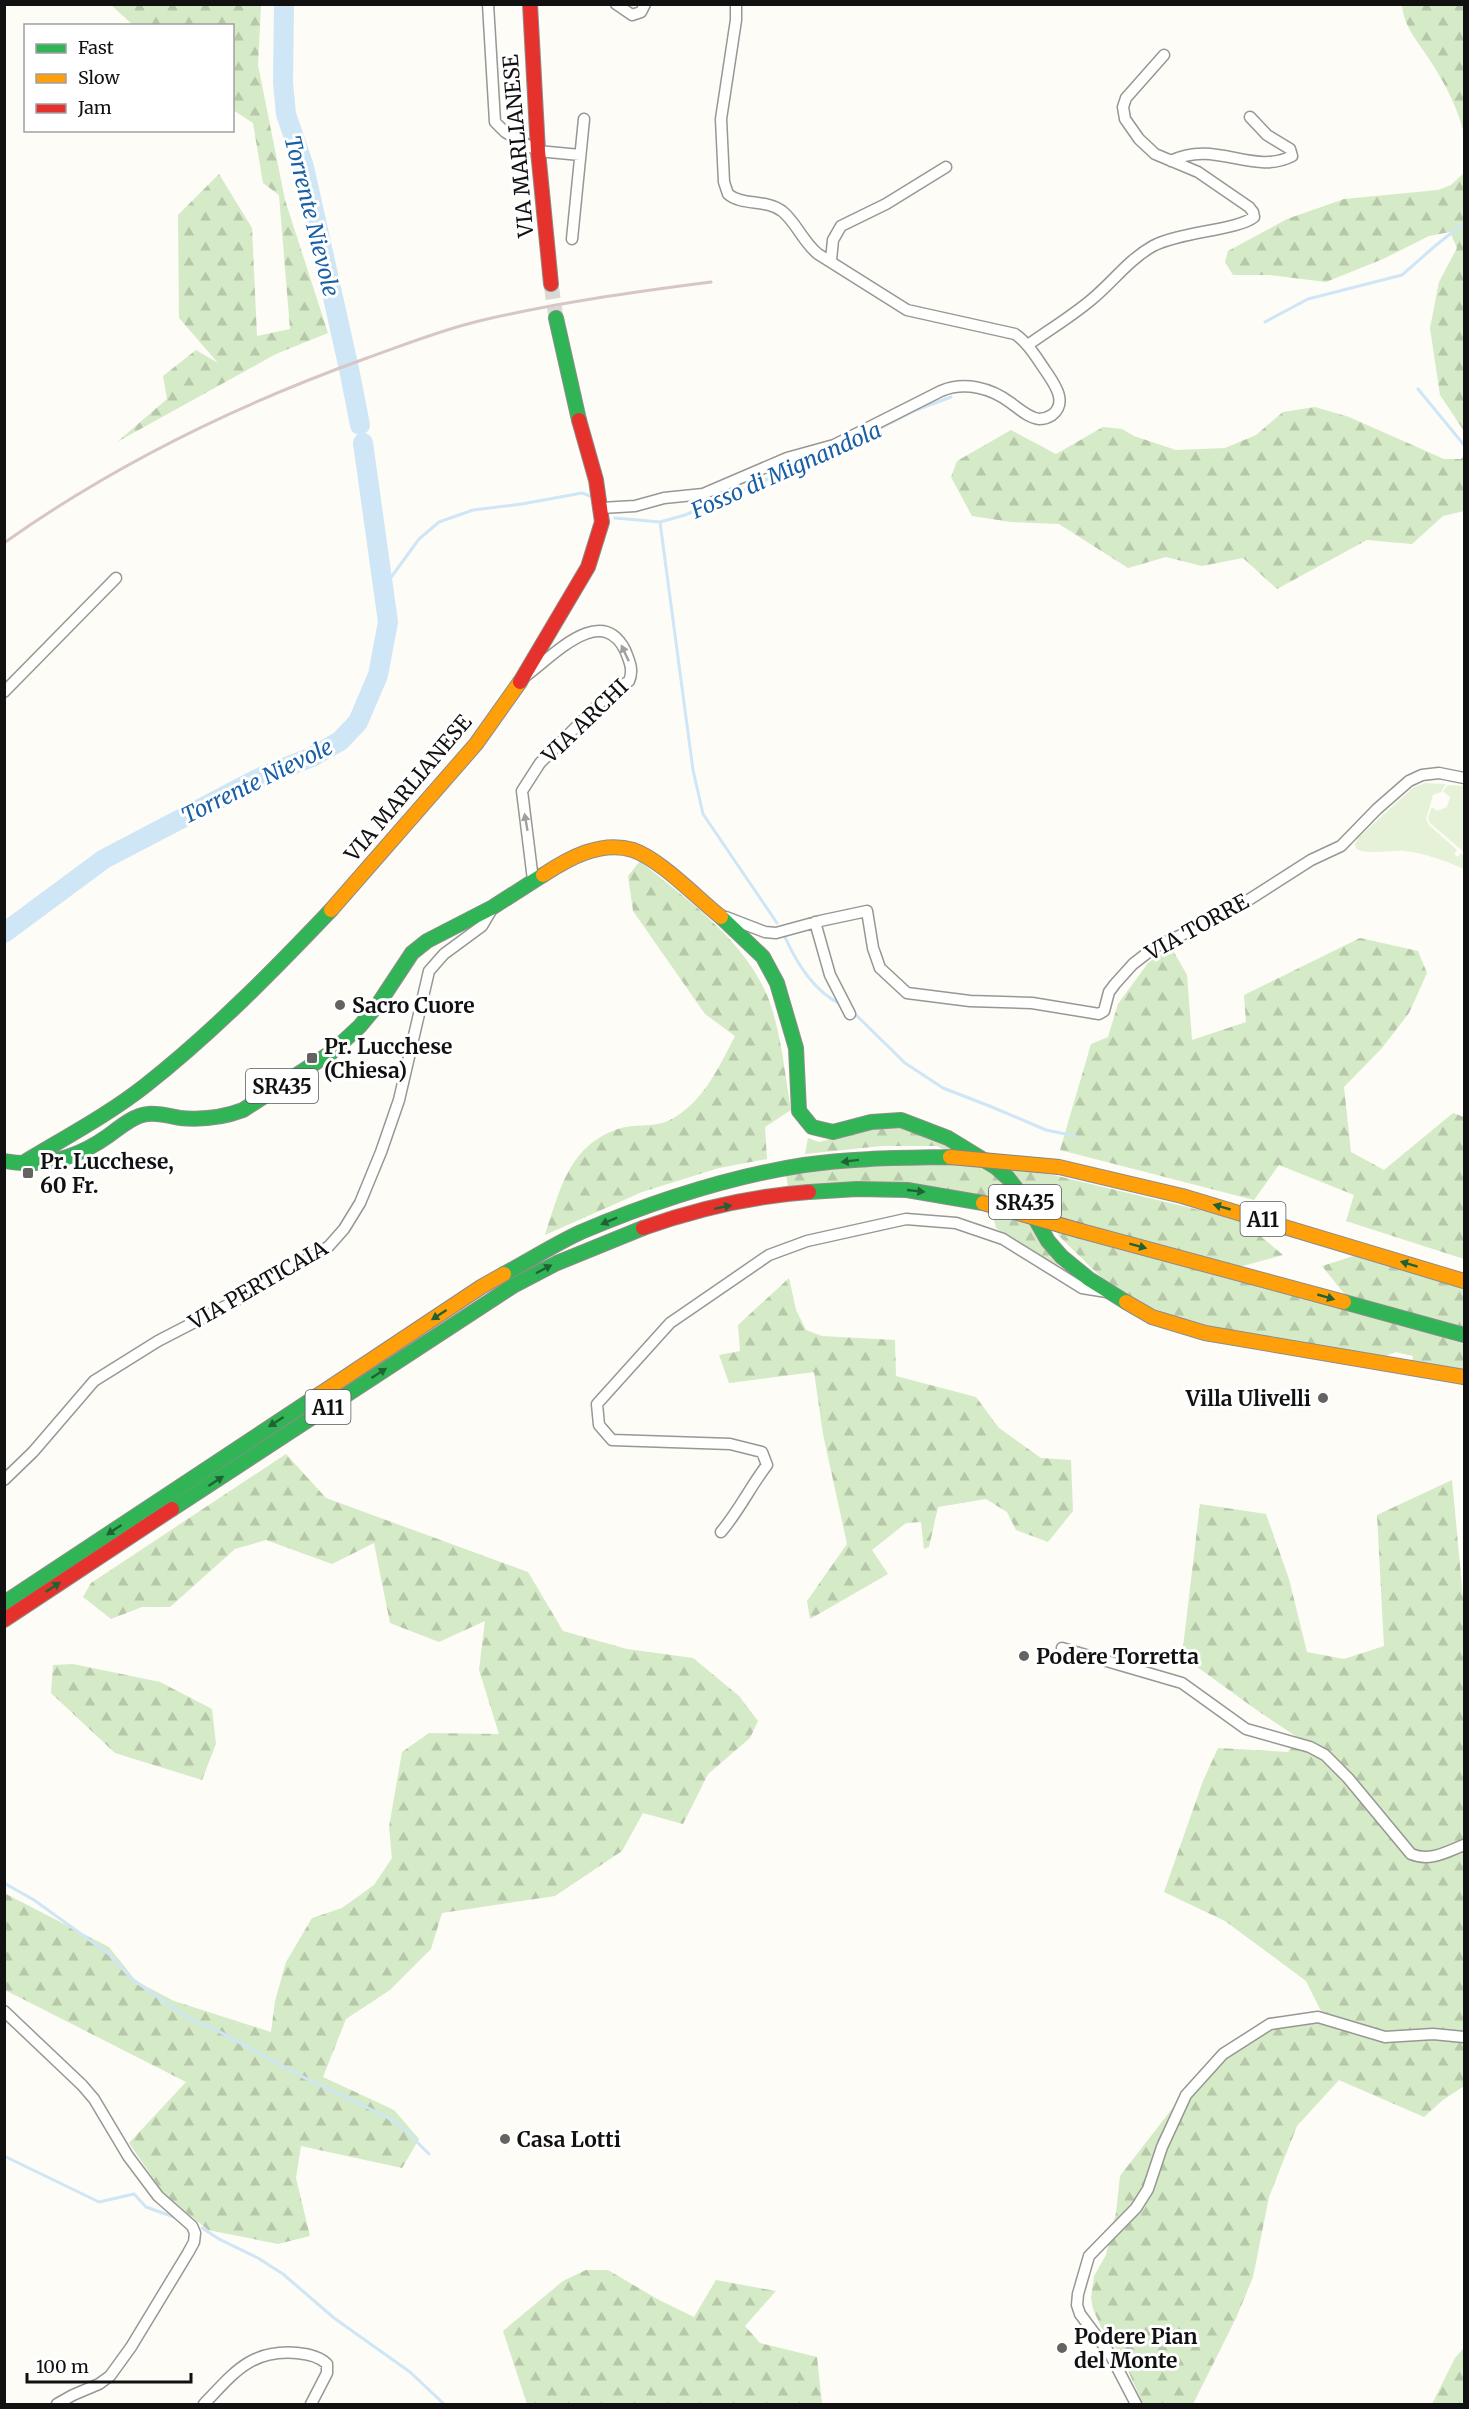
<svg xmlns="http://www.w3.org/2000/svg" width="1469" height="2409" font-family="Merriweather,serif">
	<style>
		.grass { fill: #e5f2d7 }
		.forest { fill: url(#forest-firs) }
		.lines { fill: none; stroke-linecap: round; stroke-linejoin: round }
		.stream { stroke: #cee6f6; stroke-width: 3 }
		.river { stroke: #cee6f6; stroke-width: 20 }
		.secondary-tunnel { stroke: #dad9d4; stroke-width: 15; stroke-dasharray: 15 8; stroke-linecap: butt }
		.street-casing { stroke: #979795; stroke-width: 13 }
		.fast-casing { stroke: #8e8d8b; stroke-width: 16 }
		.slow-casing { stroke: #8e8d8b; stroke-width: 16 }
		.jam-casing { stroke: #8e8d8b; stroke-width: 16 }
		.street { stroke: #fffffe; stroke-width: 10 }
		.fast { stroke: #30b455; stroke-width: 14 }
		.slow { stroke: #ff9f0a; stroke-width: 14 }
		.jam { stroke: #e5322d; stroke-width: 14 }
		.rail { stroke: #d8c6c6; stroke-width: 3 }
		.slow-bridge-casing { stroke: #858482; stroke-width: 16; stroke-linecap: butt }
		.slow-bridge { stroke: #ff9f0a; stroke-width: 14 }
		.oneway { fill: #a0a09f }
		.oneway2 { fill: #206233 }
		.poi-dot { fill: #646362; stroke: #fff; stroke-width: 2 }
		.labels { text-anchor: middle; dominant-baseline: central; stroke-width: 6; stroke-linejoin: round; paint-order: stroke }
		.shield { fill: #fff; stroke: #585858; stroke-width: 1.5 }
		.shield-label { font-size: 20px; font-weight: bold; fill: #111 }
		.street-label { font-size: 21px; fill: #111; stroke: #fff }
		.poi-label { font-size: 21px; font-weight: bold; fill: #111; stroke: #fff; text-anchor: start }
		.water-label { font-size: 22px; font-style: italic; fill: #195fa3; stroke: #fff }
	</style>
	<defs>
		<pattern id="forest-firs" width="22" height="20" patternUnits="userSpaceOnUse" patternTransform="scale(1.5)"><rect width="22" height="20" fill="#d5eac6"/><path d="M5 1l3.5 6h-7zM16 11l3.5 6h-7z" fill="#b6c8a9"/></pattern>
	</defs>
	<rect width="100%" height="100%" fill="#fdfcf7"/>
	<path class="grass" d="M 1425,783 L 1446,784 L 1441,792 L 1433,795 L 1426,819 L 1429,825 L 1457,850 L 1454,854 L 1458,857 L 1461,853 L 1464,856 L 1464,869 C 1445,861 1425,853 1404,851 C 1390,850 1369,855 1356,849 L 1355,844 L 1359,837 L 1414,787 Z
		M 1448,785 L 1464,786 L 1464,852 L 1430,823 L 1428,818 L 1432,807 L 1437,811 L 1447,807 L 1450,797 L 1443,791 Z"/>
	<path class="forest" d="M 111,5 L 261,5 L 258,65 L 285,200 L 328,333 L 276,354 L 117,442 L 167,399 L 163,376 L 196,350 L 218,363 L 179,318 L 178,215 L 219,174 L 252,228 L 257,336 L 290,329 L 279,195 L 263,183 L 253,123 L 233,110 L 232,26 L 133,25 Z
		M 1402,5 L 1464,5 L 1464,132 C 1457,108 1447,87 1433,65 C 1421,45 1404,29 1402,5 Z
		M 1464,173 L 1464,431 L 1440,395 L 1430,328 L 1439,282 L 1457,248 L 1450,232 L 1429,236 L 1383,259 L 1326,282 L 1269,275 L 1233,275 L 1225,262 L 1228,251 L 1287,219 L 1344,199 L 1438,190 L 1451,185 Z
		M 1315,407 L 1349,417 L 1444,459 L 1461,459 L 1464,456 L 1464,511 L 1443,516 L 1412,544 L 1367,540 L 1277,589 L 1243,558 L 1202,566 L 1166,557 L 1128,568 L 1059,524 L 1011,522 L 972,516 L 951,477 L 957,461 L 1011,430 L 1056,454 L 1103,427 L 1122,429 L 1134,436 L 1176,450 L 1225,448 L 1256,435 L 1283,412 Z
		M 640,861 C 689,902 750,943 771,1006 C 782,1039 785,1076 791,1110 L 765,1127 L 767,1159 L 719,1168 L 642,1192 L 545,1235 C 560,1191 568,1146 618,1129 C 634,1123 653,1128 668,1121 C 702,1105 719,1067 735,1036 L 705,1014 L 633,911 L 628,876 Z
		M 1360,938 L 1418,951 L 1427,973 L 1409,1013 L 1382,1048 L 1344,1087 L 1351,1152 L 1384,1170 L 1453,1113 L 1464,1117 L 1464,1259 L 1346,1221 L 1354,1195 L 1279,1165 L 1254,1200 L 1060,1150 L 1091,1044 L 1108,1037 L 1118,1004 L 1148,963 L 1171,947 L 1187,975 L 1192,1040 L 1246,1022 L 1244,995 Z
		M 895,1126 C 933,1137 982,1158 1008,1189 C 1029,1213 1045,1244 1062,1271 L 996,1228 L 988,1197 L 788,1187 L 786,1175 L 834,1168 L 970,1164 L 937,1146 L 882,1146 L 805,1154 L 808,1138 L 819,1142 L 856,1132 Z
		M 1008,1169 L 1053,1175 L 1241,1220 L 1283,1255 L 1239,1267 L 1464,1344 L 1464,1370 L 1412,1361 L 1413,1356 L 1395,1352 L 1386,1356 L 1226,1330 L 1183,1320 L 1152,1308 L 1103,1279 L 1060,1237 L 1021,1183 Z
		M 1357,1255 L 1464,1288 L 1464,1328 L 1346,1296 L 1322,1266 Z
		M 789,1278 L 796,1310 L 806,1330 L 822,1336 L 895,1340 L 896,1376 L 976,1397 L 999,1428 L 1041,1458 L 1071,1460 L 1073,1511 L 1048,1542 L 1016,1530 L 1007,1512 L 986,1499 L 938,1507 L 929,1547 L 924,1549 L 921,1522 L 906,1523 L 872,1550 L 888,1574 L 810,1619 L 807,1601 L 847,1544 L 823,1434 L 814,1372 L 729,1383 L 719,1355 L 740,1351 L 738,1325 Z
		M 286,1454 L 326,1498 L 528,1572 L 563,1631 L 627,1649 L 693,1658 L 739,1696 L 758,1721 L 750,1738 L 708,1774 L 683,1824 L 643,1813 L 622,1851 L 555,1896 L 442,1913 L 431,1949 L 390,1990 L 346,2019 L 323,2077 L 394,2110 L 419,2139 L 402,2168 L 301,2146 L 296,2178 L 310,2236 L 278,2244 L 208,2230 L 164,2194 L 129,2143 L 186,2082 L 5,1990 L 4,1893 L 109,1947 L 136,1981 L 174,2001 L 271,2032 L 275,2001 L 286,1962 L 312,1918 L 342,1908 L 374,1885 L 392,1858 L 389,1827 L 402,1752 L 429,1733 L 499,1734 L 479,1670 L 485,1621 L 439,1642 L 390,1623 L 374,1543 L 332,1564 L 266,1540 L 235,1549 L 170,1607 L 142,1607 L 111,1619 L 83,1597 L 91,1583 Z
		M 1452,1480 L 1464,1608 L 1464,2086 L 1443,2100 L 1424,2117 L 1339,2080 L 1297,2126 L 1269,2197 L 1253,2277 L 1237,2316 L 1193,2404 L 1143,2404 L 1122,2357 L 1101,2327 L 1093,2309 L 1091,2298 L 1094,2276 L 1106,2255 L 1116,2213 L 1120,2176 L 1216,2052 L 1270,2017 L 1322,2013 L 1306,1981 L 1225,1921 L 1164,1892 L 1203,1781 L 1218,1748 L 1288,1752 L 1300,1739 L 1258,1711 L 1182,1656 L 1200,1504 L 1266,1514 L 1289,1579 L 1307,1652 L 1344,1659 L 1384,1646 L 1377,1515 Z
		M 73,1664 L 160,1682 L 212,1709 L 216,1744 L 202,1780 L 115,1753 L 51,1693 L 53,1665 Z
		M 586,2270 L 608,2270 L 659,2300 L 694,2317 L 716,2280 L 776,2291 L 745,2326 L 760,2343 L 817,2357 L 822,2404 L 527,2404 L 503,2331 L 563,2281 Z
		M 1464,2348 L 1464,2404 L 1432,2404 L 1455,2358 Z"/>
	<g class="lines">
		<path class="stream" d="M 1265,322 L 1308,299 L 1402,275 L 1435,246 L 1464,223
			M 1418,389 L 1464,445
			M 615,518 L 660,522 L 685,515 L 847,445 L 916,410 L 951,397
			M 660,522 L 693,770 L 703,814 L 777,923
			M 384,587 L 419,539 L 439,522 L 473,510 L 522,504 L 582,493 L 593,497
			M 785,937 C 796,962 815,993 841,1004
			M 855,1014 L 905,1063 L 943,1088 L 992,1107 L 1046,1130 L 1075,1136
			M 4,1883 L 34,1900 L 109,1954 L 132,1979 L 185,2016 L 220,2032 L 305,2078 L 387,2117 L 404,2129 L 429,2154
			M 4,2156 L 99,2202 L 134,2194 L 146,2207 L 174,2217
			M 202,2228 L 219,2239 L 258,2258 L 283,2274 L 334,2318 L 410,2372 L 444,2404"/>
		<path class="river" d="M 284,4 L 283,83 L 286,114 L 304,167 L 349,369 L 360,425
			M 4,933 L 104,859 L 263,776 L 312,757 L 340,741 L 358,722 L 378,675 L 388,622 L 363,443"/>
		<path class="secondary-tunnel" d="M 551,284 L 556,318"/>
		<defs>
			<path id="street" d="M 488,4 L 495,122 L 505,132 L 538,151 L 580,155
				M 616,4 L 632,15 L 641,12 L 645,4
				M 1171,161 C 1215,139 1254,176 1292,156 L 1290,149 L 1267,135 L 1250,117
				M 572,239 L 584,119
				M 831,260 L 833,240 L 841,226 L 886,204 L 946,167
				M 1028,345 C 1049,330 1072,316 1091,300 C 1113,282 1128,260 1153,246 C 1179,232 1238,230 1254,217 L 1253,212 L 1249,207 L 1198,172 L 1155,154 L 1139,139 L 1125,119 L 1123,107 L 1126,98 L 1164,55
				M 601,508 L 635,506 L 664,498 L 703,494 L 787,458 L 834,445 L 941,391 C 965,381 991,388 1011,403 C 1019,409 1029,418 1039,419 C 1044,419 1049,417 1052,415 C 1069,402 1053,382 1045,370 C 1036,357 1028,343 1015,334 L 907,310 L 818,254 C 803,242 796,222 782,211 C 766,199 742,206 728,194 L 724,182 L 721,119 L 736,20 L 736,4
				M 527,675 C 553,656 601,603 625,650 C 629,660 634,670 629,681 L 611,692 L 540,763 L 522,791 L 533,880
				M 4,692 L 116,578
				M 726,917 L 765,932 L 776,933 L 820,921 L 867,911 L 873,948 L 880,968 L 907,993 L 970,1001 L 1032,1003 L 1099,1014 L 1104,1011 L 1109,992 L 1115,984 L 1133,964 L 1155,947 L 1225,915 L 1311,860 L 1341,846 L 1377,809 L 1409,781 L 1422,775 L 1439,773 L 1464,778
				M 815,922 L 830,975 L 850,1014
				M 4,1480 L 33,1452 L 94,1381 L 158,1341 L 241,1298 L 281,1272 L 320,1253 L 329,1246 L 344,1229 L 360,1203 L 381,1152 L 399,1100 L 429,971 L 444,954 L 482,926 L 492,909
				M 721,1532 C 739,1511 750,1487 767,1465 L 762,1452 L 730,1444 L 612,1440 L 599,1425 L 597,1404 L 670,1323 L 769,1255 L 807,1241 L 906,1219 L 956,1223 L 1003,1239 L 1082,1288 L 1107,1292
				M 1062,1648 L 1182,1683 L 1246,1729 L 1310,1747 L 1325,1755 L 1348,1778 L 1411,1854 C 1430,1862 1446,1852 1464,1845
				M 4,2011 L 82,2085 L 94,2099 L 128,2156 L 158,2196 L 192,2226 L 195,2233 L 194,2242 L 188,2253 L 131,2347 L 110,2376 L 99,2384 L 73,2395 L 57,2404
				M 204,2404 C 233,2374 250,2349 297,2353 C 308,2354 319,2356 327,2364 L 327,2373 L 311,2404
				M 1136,2404 L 1110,2354 L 1080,2314 L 1077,2305 L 1078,2294 L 1089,2256 L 1136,2208 L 1148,2189 L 1162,2147 L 1186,2095 L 1223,2054 L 1270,2024 L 1318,2017 L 1385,2037 L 1433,2034 L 1464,2037"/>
			<path id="fast" d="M 556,318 L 579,420
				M 721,917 L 763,957 L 777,983 L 796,1048 L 799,1111 L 812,1127 L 833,1132 L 871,1122 L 901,1120 L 948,1138 L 997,1168 L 1008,1178 L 1024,1199 L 1048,1241 L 1062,1257 L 1089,1279 L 1126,1302
				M 4,1161 C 42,1168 77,1158 108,1136 C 119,1128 134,1115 148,1114 C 158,1113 170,1116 180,1118 C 203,1120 222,1118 243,1110 L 332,1052 L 360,1026 L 379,1003 L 412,953 L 427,941 L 493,907 L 543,875
				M 23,1163 C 64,1138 108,1115 146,1085 C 212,1033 273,971 331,910
				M 809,1192 L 857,1189 L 907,1190 L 983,1203
				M 504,1274 C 530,1260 555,1244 581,1232 C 652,1202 727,1177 804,1165 C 852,1158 901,1158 950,1157
				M 1344,1302 L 1464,1335
				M 172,1509 L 513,1286 L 557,1263 L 643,1228
				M 4,1603 L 317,1396"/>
			<path id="slow" d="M 543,875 C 569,858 601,840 633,850 C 660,859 698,899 721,917
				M 331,910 L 476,744 L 520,682
				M 1059,1167 L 1182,1196 L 1464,1281
				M 1081,1231 L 1344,1302
				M 1126,1302 L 1152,1317 L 1205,1333 L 1464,1377
				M 317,1396 L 481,1287 L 504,1274"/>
			<path id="jam" d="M 530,4 L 538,151 L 551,284
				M 520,682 L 588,567 L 602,522 L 596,480 L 579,420
				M 643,1228 C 696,1209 754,1196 809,1192
				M 4,1620 L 172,1509"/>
		</defs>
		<use href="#street" class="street-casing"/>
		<use href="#fast" class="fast-casing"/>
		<use href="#slow" class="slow-casing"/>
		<use href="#jam" class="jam-casing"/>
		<use href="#street" class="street"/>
		<use href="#fast" class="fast"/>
		<use href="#slow" class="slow"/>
		<use href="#jam" class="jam"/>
		<path class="rail" d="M 4,543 C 115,464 239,404 367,358 C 404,345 441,330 479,321 C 555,303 633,292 711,282"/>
		<defs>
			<path id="slow-bridge" d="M 950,1157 L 1059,1167
				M 983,1203 L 1081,1231"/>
		</defs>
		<use href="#slow-bridge" class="slow-bridge-casing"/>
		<use href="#slow-bridge" class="slow-bridge"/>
	</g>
	<defs><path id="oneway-solid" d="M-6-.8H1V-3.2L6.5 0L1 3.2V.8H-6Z" transform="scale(1.5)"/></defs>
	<g class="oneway">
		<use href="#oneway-solid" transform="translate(625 653) rotate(-115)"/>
		<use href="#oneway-solid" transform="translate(526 822) rotate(-100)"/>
	</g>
	<g class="oneway2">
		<use href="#oneway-solid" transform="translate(850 1161) rotate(173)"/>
		<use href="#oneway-solid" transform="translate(916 1191) rotate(6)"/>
		<use href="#oneway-solid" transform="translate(723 1207) rotate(-12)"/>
		<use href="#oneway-solid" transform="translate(1222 1207) rotate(-164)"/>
		<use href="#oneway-solid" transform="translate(609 1221) rotate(157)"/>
		<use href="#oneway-solid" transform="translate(1138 1246) rotate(15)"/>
		<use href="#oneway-solid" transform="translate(1409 1264) rotate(-163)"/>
		<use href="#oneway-solid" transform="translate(544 1269) rotate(-28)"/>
		<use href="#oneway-solid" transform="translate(1326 1297) rotate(16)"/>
		<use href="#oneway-solid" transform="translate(439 1315) rotate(147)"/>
		<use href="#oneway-solid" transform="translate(379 1373) rotate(-33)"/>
		<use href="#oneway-solid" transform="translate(276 1422) rotate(147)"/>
		<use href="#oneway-solid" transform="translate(216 1481) rotate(-33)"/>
		<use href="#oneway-solid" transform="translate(114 1530) rotate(146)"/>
		<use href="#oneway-solid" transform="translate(53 1587) rotate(-34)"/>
	</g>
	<g class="poi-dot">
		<circle cx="340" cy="1005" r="6"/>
		<rect x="306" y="1052" width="12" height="12" rx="3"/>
		<rect x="22" y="1167" width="12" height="12" rx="3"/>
		<circle cx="1323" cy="1398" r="6"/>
		<circle cx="1024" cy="1656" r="6"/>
		<circle cx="505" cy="2139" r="6"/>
		<circle cx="1062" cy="2348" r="6"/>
	</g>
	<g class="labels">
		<g class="shield">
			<rect x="246" y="1069" width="72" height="34" rx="4.5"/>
			<rect x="989" y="1185" width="72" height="34" rx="4.5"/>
			<rect x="1240.5" y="1202" width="45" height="34" rx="4.5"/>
			<rect x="305.5" y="1390" width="45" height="34" rx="4.5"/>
		</g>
		<g class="shield-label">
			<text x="282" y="1086">SR435</text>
			<text x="1025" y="1202">SR435</text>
			<text x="1263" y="1219">A11</text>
			<text x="328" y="1407">A11</text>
		</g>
		<g class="street-label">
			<text transform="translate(518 146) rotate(-95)">VIA MARLIANESE</text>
			<text transform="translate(585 721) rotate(-44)">VIA ARCHI</text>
			<text transform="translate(408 788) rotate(-50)">VIA MARLIANESE</text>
			<text transform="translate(1197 927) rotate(-29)">VIA TORRE</text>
			<text transform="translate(258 1285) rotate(-30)">VIA PERTICAIA</text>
		</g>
		<g class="poi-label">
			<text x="352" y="1005">Sacro Cuore</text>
			<text x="324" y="1046">Pr. Lucchese<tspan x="324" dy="24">(Chiesa)</tspan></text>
			<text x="40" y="1161">Pr. Lucchese,<tspan x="40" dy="24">60 Fr.</tspan></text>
			<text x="1311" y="1398" text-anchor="end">Villa Ulivelli</text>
			<text x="1036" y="1656">Podere Torretta</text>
			<text x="517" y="2139">Casa Lotti</text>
			<text x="1074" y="2336">Podere Pian<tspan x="1074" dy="24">del Monte</tspan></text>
		</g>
		<g class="water-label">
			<text transform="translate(312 216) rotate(76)">Torrente Nievole</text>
			<text transform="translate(786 470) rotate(-24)">Fosso di Mignandola</text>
			<text transform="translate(257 781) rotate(-26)">Torrente Nievole</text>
		</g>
	</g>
	<rect width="1469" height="2409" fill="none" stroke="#111111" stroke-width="12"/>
	<rect x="24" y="24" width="210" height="108" fill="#ffffff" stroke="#a0a0a0" stroke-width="1.5"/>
	<rect x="36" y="44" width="30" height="9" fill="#30b455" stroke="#a0a0a0" stroke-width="1.5"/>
	<text x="78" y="54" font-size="18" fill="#111111">Fast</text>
	<rect x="36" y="74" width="30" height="9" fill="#ff9f0a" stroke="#a0a0a0" stroke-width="1.5"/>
	<text x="78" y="84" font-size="18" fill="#111111">Slow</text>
	<rect x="36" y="104" width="30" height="9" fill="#e5322d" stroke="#a0a0a0" stroke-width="1.5"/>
	<text x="78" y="114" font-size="18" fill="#111111">Jam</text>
	<path d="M27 2373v9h164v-9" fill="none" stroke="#111111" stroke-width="3"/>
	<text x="36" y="2373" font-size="18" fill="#111111" stroke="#ffffff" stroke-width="4.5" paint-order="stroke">100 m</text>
</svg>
